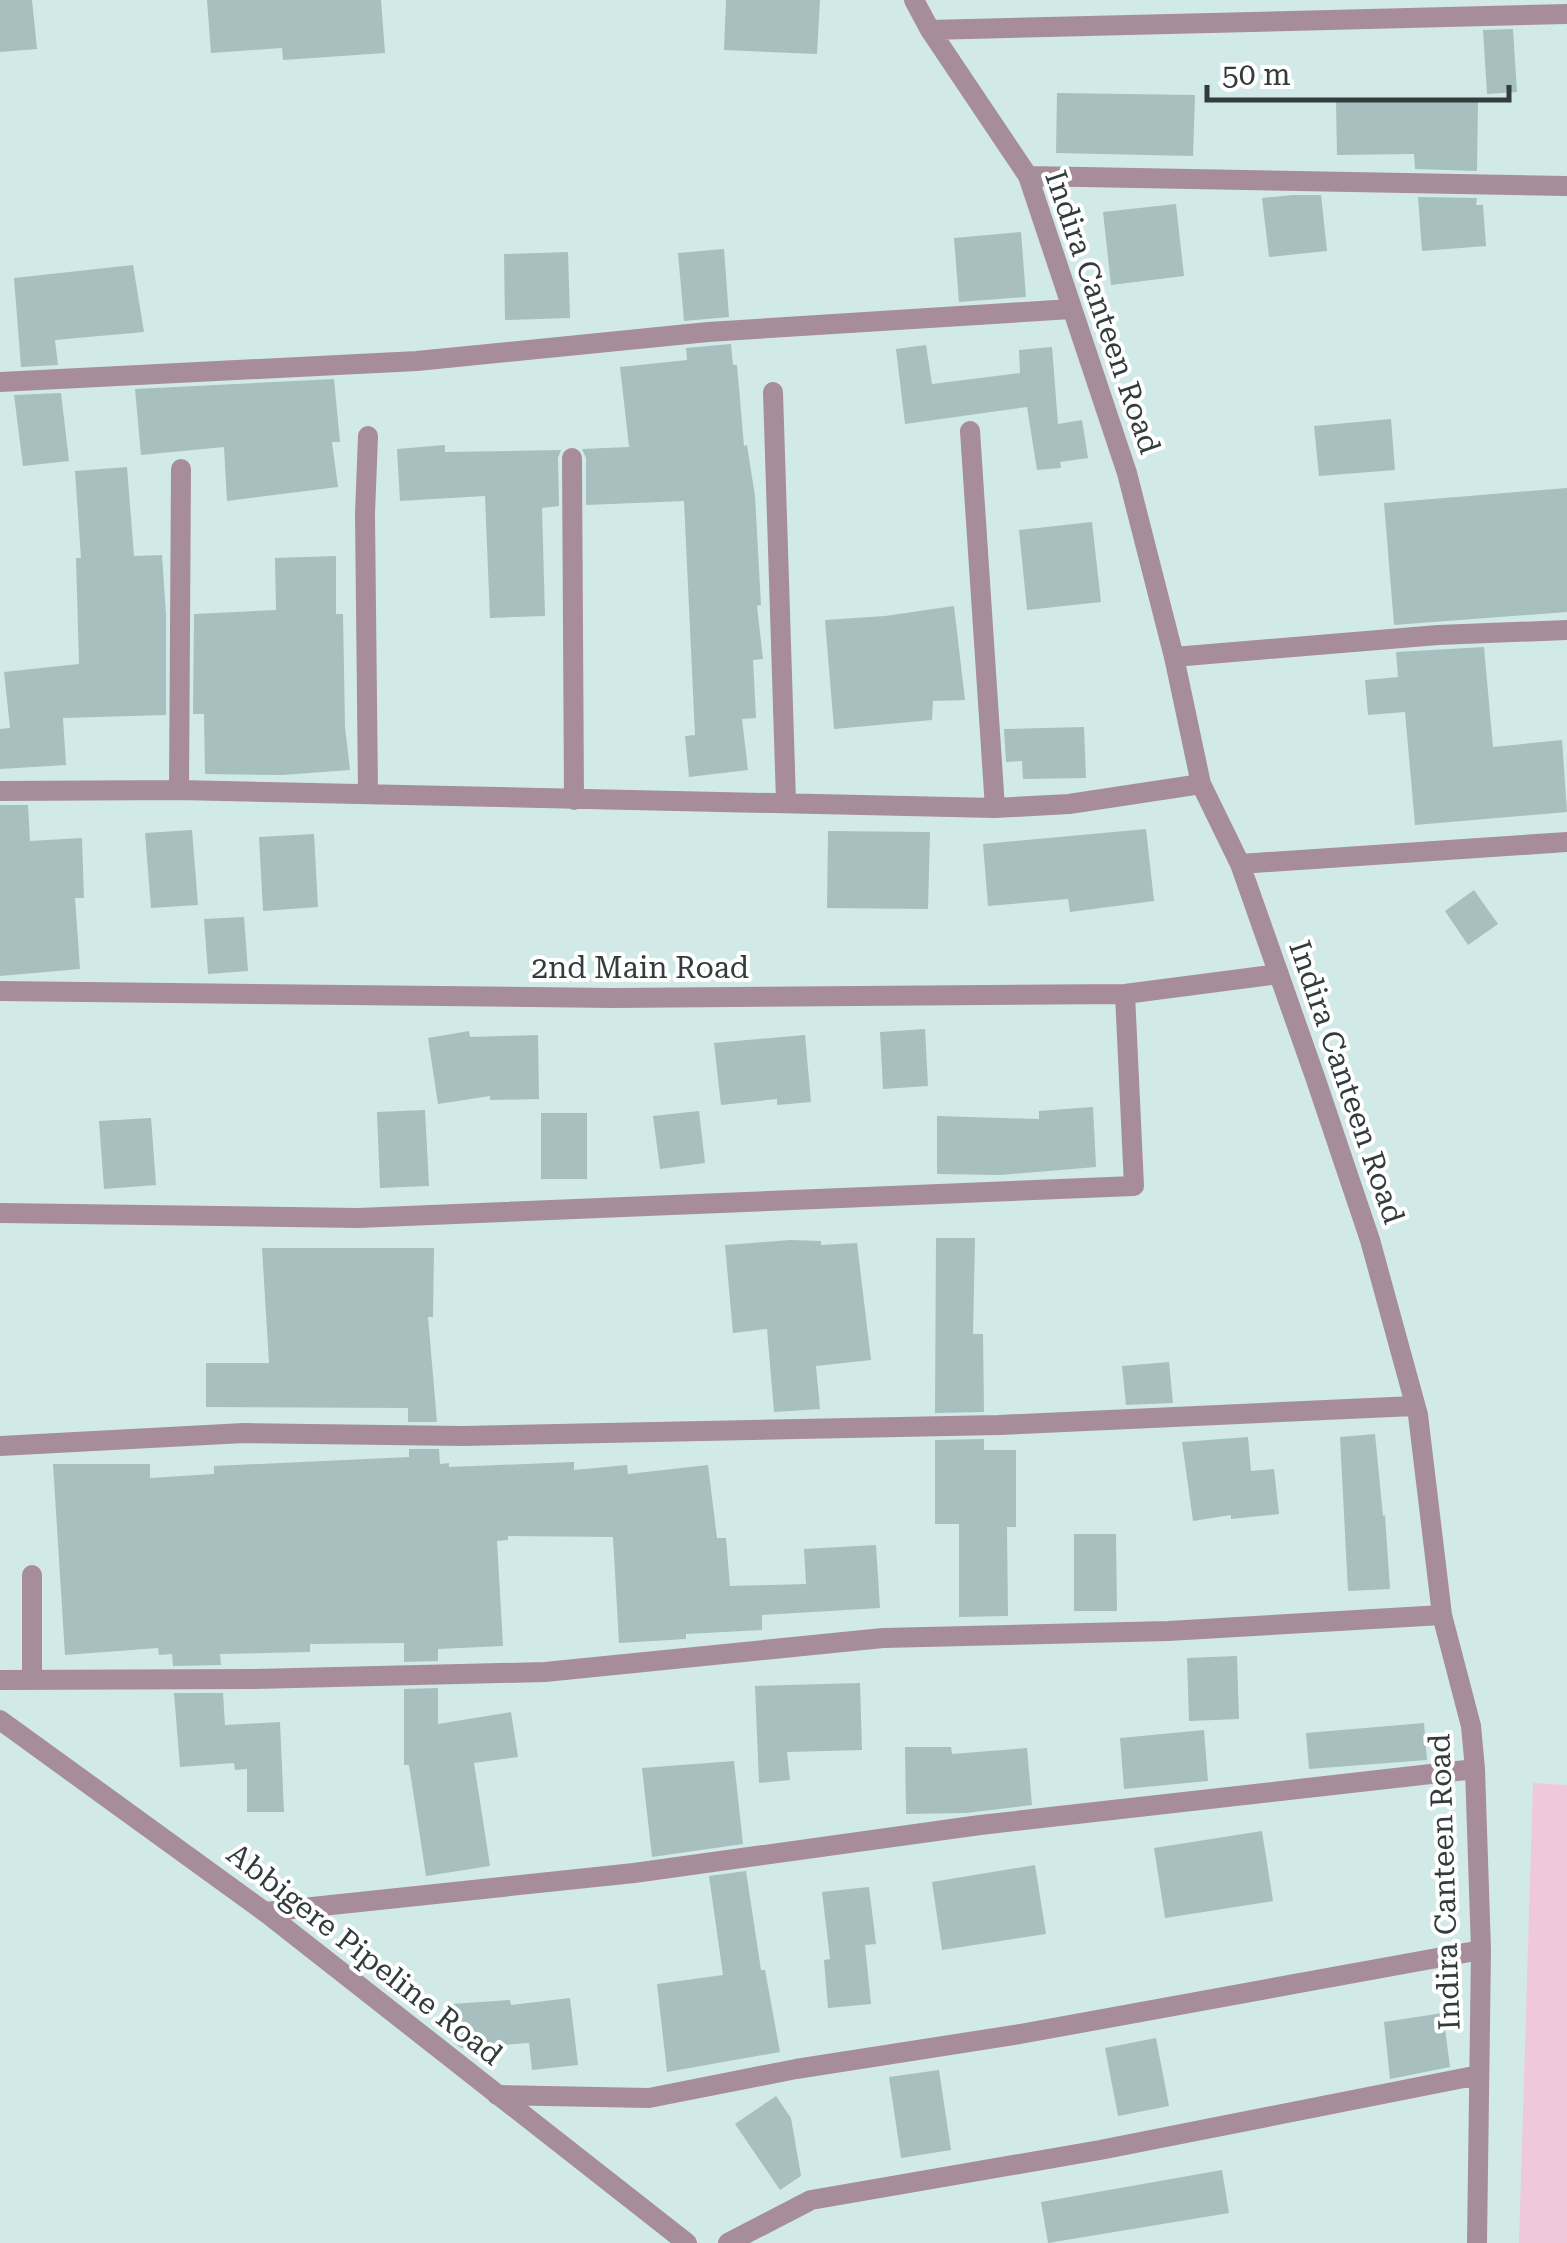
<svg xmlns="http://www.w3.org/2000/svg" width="1567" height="2243" font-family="'Roboto Serif',serif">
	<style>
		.green { fill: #efc8dc }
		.building { fill: #a7bfbe }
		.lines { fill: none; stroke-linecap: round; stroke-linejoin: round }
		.minor { stroke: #a78d9a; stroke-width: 20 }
		.tertiary { stroke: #a78d9a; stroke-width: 20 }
		.labels { text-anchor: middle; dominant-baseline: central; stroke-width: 8; stroke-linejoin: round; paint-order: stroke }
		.street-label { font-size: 30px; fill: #323c3b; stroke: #fff }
	</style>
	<rect width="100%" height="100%" fill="#d1eae8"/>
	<path class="green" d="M 1533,1783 L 1567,1785 L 1567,2243 L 1519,2243 Z"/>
	<path class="building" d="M 0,0 L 32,0 L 37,49 L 0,52 Z
		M 207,0 L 381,0 L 385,53 L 283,60 L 282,48 L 211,53 Z
		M 726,0 L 820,0 L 817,54 L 724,50 Z
		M 1513,29 L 1517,92 L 1487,94 L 1483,30 Z
		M 1057,93 L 1195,95 L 1193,156 L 1056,153 Z
		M 1414,99 L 1478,100 L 1477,171 L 1415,169 L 1414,154 L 1337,155 L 1336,102 Z
		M 1293,195 L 1321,195 L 1327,251 L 1269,257 L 1262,198 Z
		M 1418,197 L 1477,198 L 1476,205 L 1483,205 L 1486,246 L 1422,251 Z
		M 1176,204 L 1184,276 L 1111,285 L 1103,212 Z
		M 1021,232 L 1026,297 L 959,302 L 954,238 Z
		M 724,249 L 729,317 L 684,321 L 678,253 Z
		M 568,252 L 570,318 L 505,320 L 504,254 Z
		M 133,265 L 144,332 L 55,340 L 58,365 L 21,367 L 14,278 Z
		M 731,344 L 733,365 L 737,365 L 744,446 L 747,445 L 755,496 L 761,605 L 757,606 L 763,659 L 753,660 L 756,718 L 742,719 L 748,770 L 689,777 L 685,736 L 695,735 L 684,501 L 586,505 L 586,458 L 582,449 L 629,447 L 620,367 L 687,360 L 686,348 Z
		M 926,345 L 932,384 L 1020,373 L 1019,350 L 1052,347 L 1058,424 L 1082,420 L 1088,458 L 1060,462 L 1061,468 L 1037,470 L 1027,407 L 905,424 L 896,349 Z
		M 334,379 L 340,442 L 332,442 L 338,487 L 227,501 L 224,447 L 141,455 L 135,389 Z
		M 61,393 L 69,461 L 23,466 L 14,395 Z
		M 1391,419 L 1395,470 L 1319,476 L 1314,426 Z
		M 445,445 L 445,452 L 561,450 L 558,458 L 559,506 L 542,508 L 545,616 L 490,618 L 485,496 L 400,501 L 397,449 Z
		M 127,467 L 134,556 L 162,555 L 166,615 L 166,715 L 63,718 L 66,765 L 0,769 L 0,729 L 10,728 L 4,672 L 79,664 L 76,558 L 81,558 L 75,471 Z
		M 1567,488 L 1567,612 L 1394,625 L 1384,503 Z
		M 1092,522 L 1101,602 L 1027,610 L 1019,530 Z
		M 336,556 L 336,614 L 343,614 L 345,727 L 350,770 L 282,775 L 205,774 L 204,714 L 193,714 L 194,614 L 276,610 L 275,558 Z
		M 954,606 L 965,700 L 933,701 L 932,720 L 834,729 L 825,620 L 885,616 Z
		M 1484,647 L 1493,747 L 1562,740 L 1567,812 L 1415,825 L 1405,712 L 1368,715 L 1365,680 L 1398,677 L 1396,652 Z
		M 1084,727 L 1086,778 L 1023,779 L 1022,761 L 1006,762 L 1004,729 Z
		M 0,805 L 28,805 L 30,841 L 82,838 L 84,898 L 75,898 L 80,969 L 0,976 Z
		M 1146,829 L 1154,901 L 1070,912 L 1068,899 L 988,906 L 983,844 Z
		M 192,830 L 198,905 L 151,908 L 145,833 Z
		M 828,831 L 930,832 L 928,909 L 827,908 Z
		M 314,834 L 318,907 L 263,911 L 259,837 Z
		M 1474,890 L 1498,924 L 1468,945 L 1445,911 Z
		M 244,917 L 248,971 L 208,974 L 204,919 Z
		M 925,1029 L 928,1086 L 883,1089 L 880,1032 Z
		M 469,1031 L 470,1037 L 538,1035 L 539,1099 L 490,1100 L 490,1096 L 438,1104 L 428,1038 Z
		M 805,1035 L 811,1102 L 777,1105 L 777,1099 L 721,1105 L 714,1043 Z
		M 1093,1107 L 1096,1167 L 1000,1175 L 937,1174 L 937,1116 L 1039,1119 L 1039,1111 Z
		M 425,1110 L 429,1186 L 380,1188 L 377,1112 Z
		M 699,1111 L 705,1163 L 660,1169 L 653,1116 Z
		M 541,1113 L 587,1113 L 587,1179 L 541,1179 Z
		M 151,1118 L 156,1185 L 104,1189 L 99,1121 Z
		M 936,1238 L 975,1238 L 973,1334 L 983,1334 L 984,1412 L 935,1413 Z
		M 790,1240 L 821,1241 L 821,1245 L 857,1243 L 871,1360 L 816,1366 L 820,1409 L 774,1412 L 767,1329 L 733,1333 L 725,1245 Z
		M 262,1248 L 434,1248 L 433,1317 L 428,1317 L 437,1422 L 408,1422 L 408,1408 L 206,1407 L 206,1363 L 269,1363 Z
		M 1169,1362 L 1173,1403 L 1126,1405 L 1122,1366 Z
		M 1375,1434 L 1383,1516 L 1385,1515 L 1390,1589 L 1348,1591 L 1340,1437 Z
		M 1248,1437 L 1251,1471 L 1274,1469 L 1279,1514 L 1231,1519 L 1231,1515 L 1193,1521 L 1182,1442 Z
		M 984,1439 L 984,1450 L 1016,1450 L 1016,1527 L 1007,1527 L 1008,1616 L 959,1617 L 959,1524 L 935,1524 L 935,1440 Z
		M 409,1449 L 439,1449 L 440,1464 L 449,1463 L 449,1467 L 574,1462 L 574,1470 L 627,1465 L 628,1474 L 708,1465 L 717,1538 L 726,1538 L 730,1586 L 806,1584 L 804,1549 L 876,1545 L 880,1608 L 762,1615 L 762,1630 L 686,1634 L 686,1639 L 619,1643 L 613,1537 L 508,1536 L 508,1540 L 497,1541 L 503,1646 L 438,1649 L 438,1661 L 404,1662 L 404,1643 L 310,1644 L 310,1652 L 220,1654 L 221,1665 L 173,1666 L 172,1654 L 159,1655 L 158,1648 L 65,1655 L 53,1464 L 150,1464 L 150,1478 L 214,1474 L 214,1466 L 409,1457 Z
		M 1074,1534 L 1116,1534 L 1117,1611 L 1074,1611 Z
		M 1237,1656 L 1239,1719 L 1189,1721 L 1187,1658 Z
		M 860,1683 L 862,1750 L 787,1752 L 790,1780 L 759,1783 L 755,1686 Z
		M 438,1688 L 438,1724 L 511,1712 L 518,1757 L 474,1763 L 490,1866 L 426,1876 L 409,1765 L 404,1765 L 404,1689 Z
		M 174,1693 L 223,1693 L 225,1725 L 280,1722 L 284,1812 L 247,1812 L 247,1769 L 235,1770 L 234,1763 L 180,1767 Z
		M 1424,1723 L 1427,1760 L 1309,1769 L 1306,1733 Z
		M 1204,1730 L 1208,1781 L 1124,1789 L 1120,1738 Z
		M 905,1747 L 951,1747 L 952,1754 L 1027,1748 L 1032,1805 L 966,1813 L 906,1814 Z
		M 734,1761 L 743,1844 L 652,1857 L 642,1768 Z
		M 1262,1831 L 1273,1901 L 1165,1918 L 1154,1848 Z
		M 1035,1865 L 1046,1934 L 942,1950 L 932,1882 Z
		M 746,1871 L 761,1970 L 765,1970 L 780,2052 L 667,2072 L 657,1984 L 723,1975 L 709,1876 Z
		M 869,1887 L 876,1944 L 865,1945 L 871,2004 L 828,2008 L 824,1960 L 830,1959 L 822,1892 Z
		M 570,1998 L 578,2065 L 532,2070 L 529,2043 L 461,2048 L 453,2042 L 451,2004 L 510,2000 L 511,2005 Z
		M 1443,2013 L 1450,2067 L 1390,2079 L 1384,2022 Z
		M 1156,2038 L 1169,2106 L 1118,2116 L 1105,2048 Z
		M 939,2070 L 951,2150 L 901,2158 L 889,2077 Z
		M 776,2096 L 791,2118 L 801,2176 L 780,2190 L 735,2124 Z
		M 1222,2170 L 1229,2213 L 1048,2243 L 1041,2202 Z"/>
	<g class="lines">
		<path class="minor" d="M 914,0 L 930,30 L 1028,176 L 1127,473 L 1174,657 L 1201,784 L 1240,864 L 1315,1077 L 1370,1240 L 1418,1415 L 1442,1615 L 1471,1726 L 1475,1769 L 1481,1950 L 1477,2243
			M 930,30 L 1567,14
			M 1028,176 L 1567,186
			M 0,382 L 417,361 L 708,332 L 1071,309
			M 773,392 L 786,801
			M 970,431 L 995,808
			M 572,458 L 574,800
			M 1174,657 L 1438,635 L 1567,630
			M 179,790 L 995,808 L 1069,804 L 1201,784
			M 0,791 L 179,790 L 181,469
			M 368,792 L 365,514 L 368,436
			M 1240,864 L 1567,842
			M 0,991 L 613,998 L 1125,994 L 1279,974
			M 0,1213 L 358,1218 L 1134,1186 L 1125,994
			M 0,1446 L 244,1433 L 463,1436 L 999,1425 L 1414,1406
			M 0,1680 L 254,1679 L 545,1672 L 883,1638 L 1168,1631 L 1442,1615
			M 32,1680 L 32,1575
			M 265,1912 L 634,1873 L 980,1825 L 1475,1769
			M 497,2095 L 649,2098 L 796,2069 L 1020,2034 L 1481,1950
			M 728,2243 L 811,2200 L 1100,2150 L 1479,2075"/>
		<path class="tertiary" d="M 0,1720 L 265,1912 L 687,2243"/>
	</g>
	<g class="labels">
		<g class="street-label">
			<text transform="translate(1103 312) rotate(71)">Indira Canteen Road</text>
			<text x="640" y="967">2nd Main Road</text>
			<text transform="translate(1347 1082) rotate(71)">Indira Canteen Road</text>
			<text transform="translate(1444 1882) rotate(-92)">Indira Canteen Road</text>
			<text transform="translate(365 1954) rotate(38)">Abbigere Pipeline Road</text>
		</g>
	</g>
	<path d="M1207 85v15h302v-15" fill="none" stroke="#323c3b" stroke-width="5"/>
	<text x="1222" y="85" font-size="30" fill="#323c3b" stroke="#ffffff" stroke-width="8" paint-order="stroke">50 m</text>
</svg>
